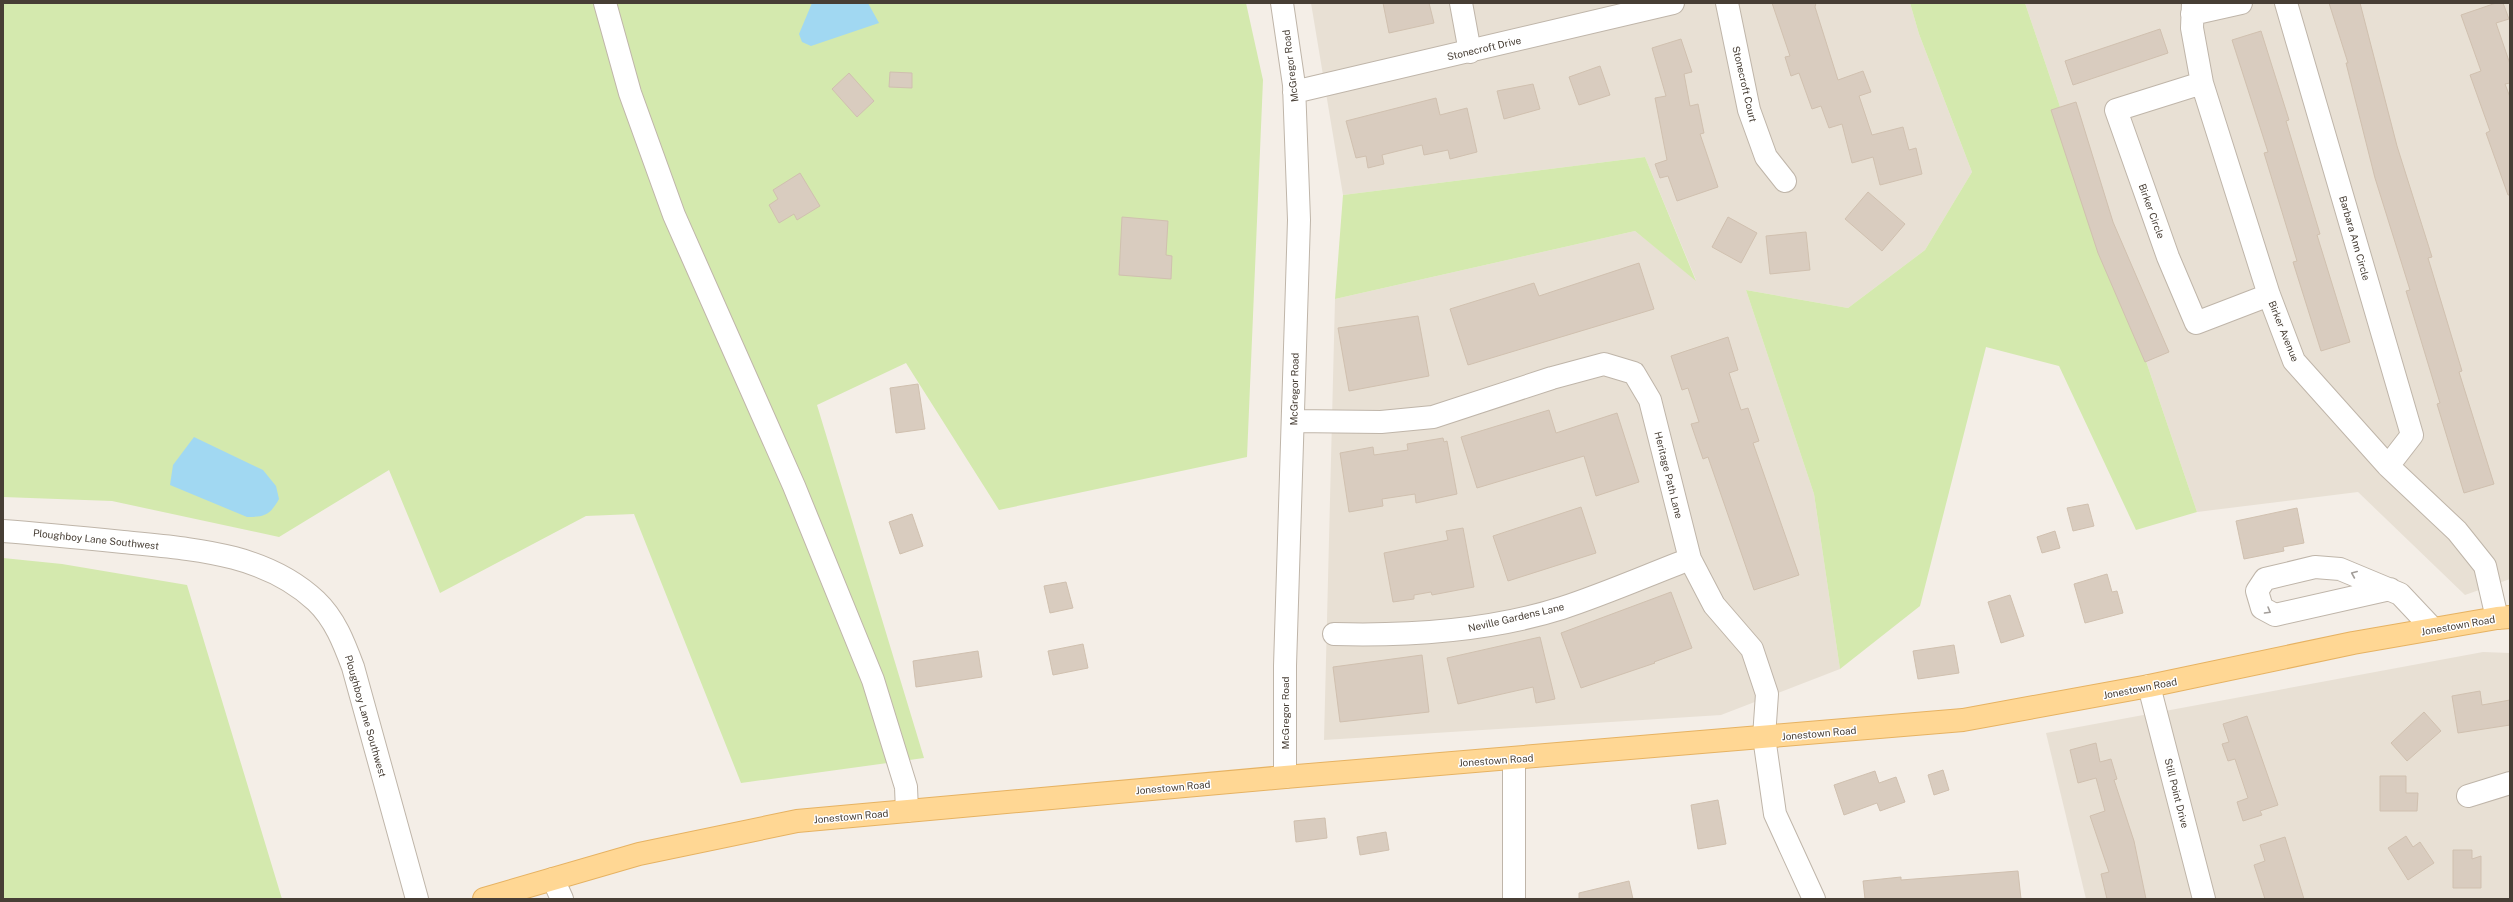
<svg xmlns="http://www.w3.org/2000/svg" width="2513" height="902" font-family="'Public Sans',sans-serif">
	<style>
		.residential { fill: #e8e0d4 }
		.green { fill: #d4e9ae }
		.water { fill: #a1d8f2 }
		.building { fill: #d9ccbf; stroke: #d0c0af }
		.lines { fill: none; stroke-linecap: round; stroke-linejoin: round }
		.minor-casing { stroke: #bfb5a9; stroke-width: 24 }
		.major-casing { stroke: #e6b262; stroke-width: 24 }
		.minor { stroke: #fff; stroke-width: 22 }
		.major { stroke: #ffd794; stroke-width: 22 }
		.oneway { stroke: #a39e9a }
		.labels { text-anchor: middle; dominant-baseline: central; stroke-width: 3; stroke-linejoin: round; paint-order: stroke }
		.street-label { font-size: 10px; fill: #473e35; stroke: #fff }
	</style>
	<rect width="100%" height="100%" fill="#f4eee7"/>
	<path class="residential" d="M 1311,3 L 1910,3 L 1919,34 L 1972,172 L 1925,250 L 1848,308 L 1746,290 L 1814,494 L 1840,669 L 1721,715 L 1324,740 L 1335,299 L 1635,231 L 1696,280 L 1645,157 L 1343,195 Z
		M 2025,3 L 2510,3 L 2510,579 L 2465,595 L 2358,492 L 2197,512 Z
		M 2483,652 L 2510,653 L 2510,899 L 2086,899 L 2046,733 Z"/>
	<path class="green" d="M 3,3 L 1246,3 L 1263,80 L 1247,457 L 999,510 L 906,363 L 817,405 L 924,758 L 741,783 L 634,514 L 586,516 L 440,593 L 389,470 L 279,537 L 112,501 L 3,497 Z
		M 1910,3 L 2025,3 L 2197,512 L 2136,530 L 2059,366 L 1986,347 L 1920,606 L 1840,669 L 1814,494 L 1746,290 L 1848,308 L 1925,250 L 1972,172 L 1919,34 Z
		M 1645,157 L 1696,281 L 1635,231 L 1335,299 L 1343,195 Z
		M 3,558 L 62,564 L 187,585 L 282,899 L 3,899 Z"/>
	<path class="water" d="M 812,3 L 868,3 L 879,23 L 811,46 L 802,42 L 799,34 Z
		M 194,437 L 263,470 L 276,486 L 279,499 C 270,515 265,517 247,517 L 170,485 L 173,465 Z"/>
	<path class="building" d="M 1383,3 L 1429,3 L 1434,23 L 1389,33 Z
		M 1772,3 L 1816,3 L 1815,7 L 1838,80 L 1863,71 L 1871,92 L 1859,96 L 1872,135 L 1903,127 L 1909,150 L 1916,148 L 1922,174 L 1880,185 L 1873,157 L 1852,163 L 1842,124 L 1829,128 L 1821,106 L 1812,109 L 1799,73 L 1791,76 L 1785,57 L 1790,56 Z
		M 2329,3 L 2360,3 L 2397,146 L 2432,257 L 2428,258 L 2462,371 L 2459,372 L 2494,484 L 2464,493 L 2437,404 L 2440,403 L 2406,291 L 2410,290 L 2375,178 L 2346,63 L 2348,63 Z
		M 2496,3 L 2503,3 L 2509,19 L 2496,23 L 2510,64 L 2510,83 L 2505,84 L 2510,97 L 2510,195 L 2508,195 L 2486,133 L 2490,131 L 2470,75 L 2481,71 L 2461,15 Z
		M 2160,29 L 2168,53 L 2073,85 L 2065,61 Z
		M 2261,31 L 2289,120 L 2286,121 L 2320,234 L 2317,235 L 2350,342 L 2321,351 L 2293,262 L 2297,261 L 2264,153 L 2268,152 L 2232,40 Z
		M 1681,39 L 1692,72 L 1684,74 L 1690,106 L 1698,104 L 1704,133 L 1700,134 L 1718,187 L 1677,201 L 1668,176 L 1660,178 L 1655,164 L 1667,160 L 1655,98 L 1666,96 L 1652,48 Z
		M 1600,66 L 1610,95 L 1579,105 L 1569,77 Z
		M 890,72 L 912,73 L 912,88 L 889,87 Z
		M 849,73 L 874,101 L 857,117 L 832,89 Z
		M 1533,84 L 1540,109 L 1504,119 L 1497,91 Z
		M 1436,98 L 1440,115 L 1467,108 L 1477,152 L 1450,159 L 1448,150 L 1424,155 L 1422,145 L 1382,155 L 1384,164 L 1368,168 L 1366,156 L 1356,158 L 1346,121 Z
		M 2076,102 L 2113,222 L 2169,352 L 2145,362 L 2098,253 L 2051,110 Z
		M 800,173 L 820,206 L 797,220 L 794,214 L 779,223 L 769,205 L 778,199 L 773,190 Z
		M 1868,192 L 1905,224 L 1882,251 L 1845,219 Z
		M 1122,217 L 1168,221 L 1166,255 L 1172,256 L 1171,279 L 1119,275 Z
		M 1728,217 L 1757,233 L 1741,263 L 1712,247 Z
		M 1806,232 L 1810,270 L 1770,274 L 1766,236 Z
		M 1639,263 L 1654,309 L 1468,365 L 1450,309 L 1534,283 L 1539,296 Z
		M 1418,316 L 1429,376 L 1349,391 L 1338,328 Z
		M 1728,337 L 1738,370 L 1729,373 L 1741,410 L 1748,408 L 1759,441 L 1753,443 L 1799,575 L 1754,590 L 1708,457 L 1703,459 L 1691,424 L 1699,422 L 1688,388 L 1682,390 L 1671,356 Z
		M 918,384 L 925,429 L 896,433 L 890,388 Z
		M 1549,410 L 1556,433 L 1617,413 L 1639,482 L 1596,496 L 1584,456 L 1477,488 L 1461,437 Z
		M 1443,438 L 1444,442 L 1447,441 L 1457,494 L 1416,503 L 1415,494 L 1382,499 L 1383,506 L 1349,512 L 1340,453 L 1373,447 L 1374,455 L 1408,450 L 1407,444 Z
		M 2088,504 L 2094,526 L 2073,531 L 2067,508 Z
		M 1581,507 L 1596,553 L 1508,581 L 1493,536 Z
		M 2297,508 L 2304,543 L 2283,547 L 2284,551 L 2244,559 L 2236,521 Z
		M 912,514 L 923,546 L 900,554 L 889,522 Z
		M 1463,528 L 1474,587 L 1432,595 L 1431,592 L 1414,595 L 1414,599 L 1393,602 L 1384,553 L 1448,540 L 1446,531 Z
		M 2055,531 L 2060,548 L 2042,553 L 2037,537 Z
		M 2107,574 L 2112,592 L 2117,591 L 2123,613 L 2085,623 L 2074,584 Z
		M 1066,582 L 1073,608 L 1050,613 L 1044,586 Z
		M 1671,592 L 1692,648 L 1654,662 L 1655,663 L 1581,688 L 1561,633 Z
		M 2010,595 L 2024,636 L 2001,643 L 1988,602 Z
		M 1540,637 L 1555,699 L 1536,703 L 1533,687 L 1458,704 L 1447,658 Z
		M 1083,644 L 1088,668 L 1053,675 L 1048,651 Z
		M 1954,645 L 1959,673 L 1918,679 L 1913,651 Z
		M 978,651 L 982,677 L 916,687 L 913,661 Z
		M 1422,655 L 1429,712 L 1340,722 L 1333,667 Z
		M 2480,691 L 2482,705 L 2510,700 L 2510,725 L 2458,733 L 2452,696 Z
		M 2424,712 L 2441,731 L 2407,761 L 2391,743 Z
		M 2247,716 L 2278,805 L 2260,811 L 2262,815 L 2243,821 L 2237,802 L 2248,798 L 2235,759 L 2228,761 L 2222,744 L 2229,742 L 2223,724 Z
		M 2096,743 L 2100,762 L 2111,759 L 2117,779 L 2114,780 L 2134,841 L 2146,899 L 2107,899 L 2101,874 L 2109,872 L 2090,816 L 2105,811 L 2096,778 L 2078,783 L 2070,750 Z
		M 1943,770 L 1949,790 L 1934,795 L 1928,775 Z
		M 1875,771 L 1879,783 L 1896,777 L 1905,802 L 1880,811 L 1877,803 L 1844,815 L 1834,785 Z
		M 2380,776 L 2406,776 L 2406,793 L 2418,793 L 2417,811 L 2380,811 Z
		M 1718,800 L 1726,844 L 1698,849 L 1691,805 Z
		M 1325,818 L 1327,838 L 1296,842 L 1294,821 Z
		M 1386,832 L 1389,850 L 1360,855 L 1357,837 Z
		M 2406,836 L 2413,847 L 2420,842 L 2434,863 L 2408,880 L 2388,848 Z
		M 2285,837 L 2304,899 L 2265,899 L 2254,865 L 2265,861 L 2260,845 Z
		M 2453,850 L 2472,850 L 2472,859 L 2481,856 L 2481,888 L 2453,888 Z
		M 2018,871 L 2021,899 L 1865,899 L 1863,881 L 1901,877 L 1901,880 Z
		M 1629,881 L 1633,899 L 1579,899 L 1579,893 Z"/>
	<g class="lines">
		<defs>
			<path id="minor" d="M 605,3 L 630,93 L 674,215 L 794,486 L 873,680 L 906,787 L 907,811
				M 1282,3 L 1294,85 L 1299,220 L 1285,666 L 1285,777
				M 1461,3 L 1470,52
				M 1727,3 L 1749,110 L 1766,157 L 1785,181
				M 2193,3 L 2192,28 L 2202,83 L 2269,295 L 2294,361 L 2388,466 L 2457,531 L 2485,566 L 2497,618
				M 2286,3 L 2412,435 L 2388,466
				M 2192,14 L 2241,3
				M 2202,83 L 2116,110 L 2168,257 L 2196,323 L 2269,295
				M 1294,92 L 1673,3
				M 1293,421 L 1381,422 L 1433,417 L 1552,378 L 1604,364 L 1634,373 L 1650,400 L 1690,559 L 1714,605 L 1752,649 L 1767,694 L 1764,737 L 1775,814 L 1814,899
				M 3,531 C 43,534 83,538 123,542 C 190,549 264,552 316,601 C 335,619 344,643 353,667 L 417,899
				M 2390,589 L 2275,615 L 2262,608 L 2257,591 L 2265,579 L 2315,567 L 2340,569 L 2400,594 L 2433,629
				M 1334,634 C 1409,636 1490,631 1562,608 C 1605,594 1648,575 1690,559
				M 2149,686 L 2204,899
				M 1514,759 L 1514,899
				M 2468,796 L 2510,783
				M 553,879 L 562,899"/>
			<path id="major" d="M 484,899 L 639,854 L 797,821 L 1285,777 L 1963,720 L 2149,686 L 2353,643 L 2497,618 L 2510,617"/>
		</defs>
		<use href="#minor" class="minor-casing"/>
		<use href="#major" class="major-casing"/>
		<use href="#minor" class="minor"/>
		<use href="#major" class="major"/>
	</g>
	<defs><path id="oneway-chevron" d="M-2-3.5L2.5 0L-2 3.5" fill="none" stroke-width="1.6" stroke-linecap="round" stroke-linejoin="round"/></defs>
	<g class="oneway">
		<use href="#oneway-chevron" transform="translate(2354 574) rotate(-157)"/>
		<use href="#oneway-chevron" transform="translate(2268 611) rotate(30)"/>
	</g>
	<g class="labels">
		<g class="street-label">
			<text transform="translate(1484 48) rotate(-13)">Stonecroft Drive</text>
			<text transform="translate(1290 66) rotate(-97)">McGregor Road</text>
			<text transform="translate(1745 84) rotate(77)">Stonecroft Court</text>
			<text transform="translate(2152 211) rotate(70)">Birker Circle</text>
			<text transform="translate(2355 238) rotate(74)">Barbara Ann Circle</text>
			<text transform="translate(2284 331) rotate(68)">Birker Avenue</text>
			<text transform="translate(1294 389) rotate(-89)">McGregor Road</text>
			<text transform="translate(1669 475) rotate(76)">Heritage Path Lane</text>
			<text transform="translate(96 539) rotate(6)">Ploughboy Lane Southwest</text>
			<text transform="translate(1516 617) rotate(-13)">Neville Gardens Lane</text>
			<text transform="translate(2458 625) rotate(-10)">Jonestown Road</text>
			<text transform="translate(2140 688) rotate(-11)">Jonestown Road</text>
			<text transform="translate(1285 713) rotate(-90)">McGregor Road</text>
			<text transform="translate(366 716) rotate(74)">Ploughboy Lane Southwest</text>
			<text transform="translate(1819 733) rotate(-5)">Jonestown Road</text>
			<text transform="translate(1496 760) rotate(-4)">Jonestown Road</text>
			<text transform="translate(1173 787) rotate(-5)">Jonestown Road</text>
			<text transform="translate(2177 793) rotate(76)">Still Point Drive</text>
			<text transform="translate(851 816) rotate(-5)">Jonestown Road</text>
		</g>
	</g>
	<rect width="2513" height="902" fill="none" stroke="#473e35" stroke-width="8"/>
</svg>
